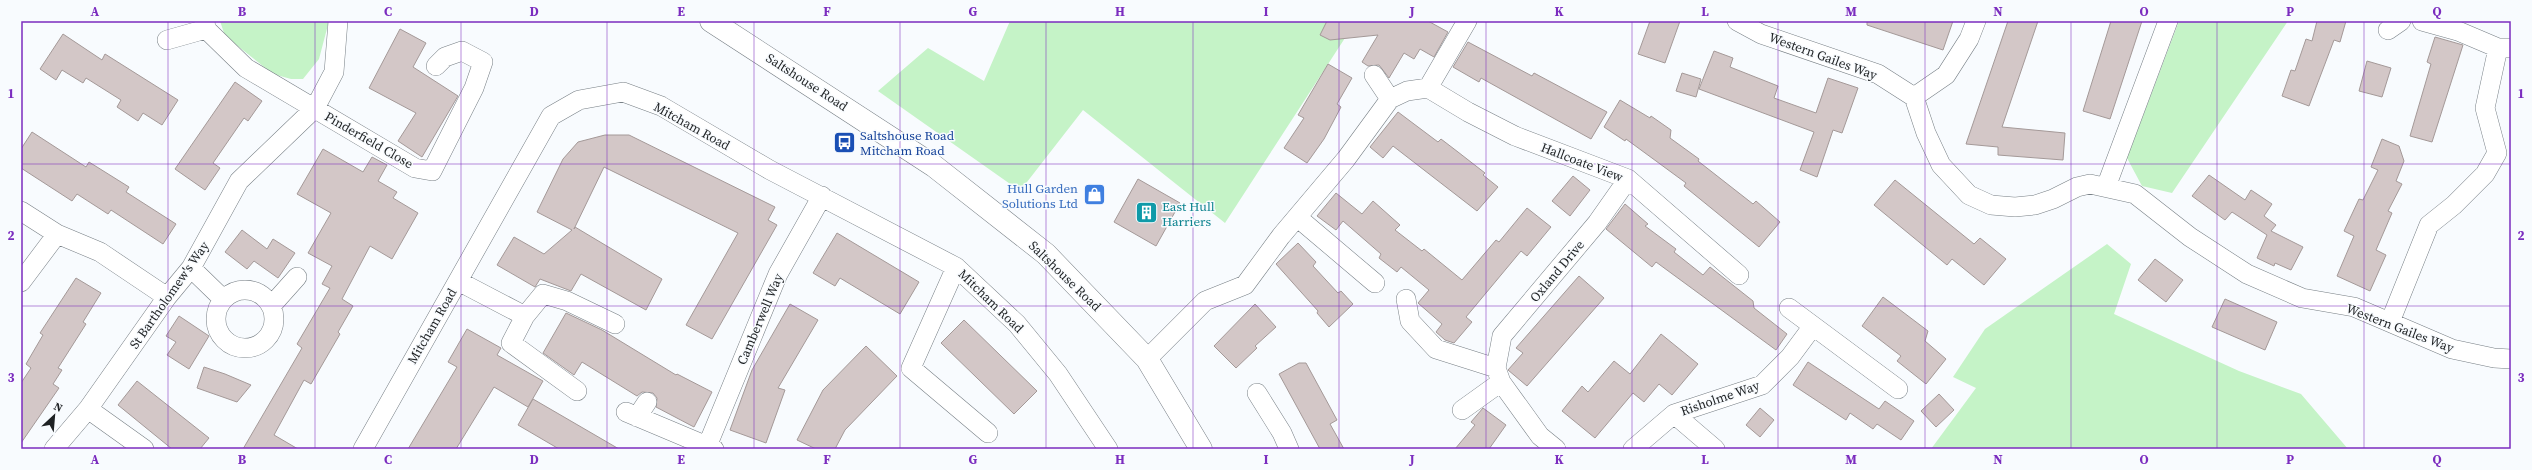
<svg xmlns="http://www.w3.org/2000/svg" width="2532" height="470" font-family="'Source Serif 4',serif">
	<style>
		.green { fill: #c5f3c7 }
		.building { fill: #d3c7c7; stroke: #a49998 }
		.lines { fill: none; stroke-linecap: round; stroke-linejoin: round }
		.minor-casing { stroke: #777f85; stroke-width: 20 }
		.secondary-casing { stroke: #777f85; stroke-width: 23 }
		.minor { stroke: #fff; stroke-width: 19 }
		.secondary { stroke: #fff; stroke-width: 22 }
		.grid { fill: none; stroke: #7b2cbf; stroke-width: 1; stroke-opacity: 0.55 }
		.labels { text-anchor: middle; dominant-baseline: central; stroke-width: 3; stroke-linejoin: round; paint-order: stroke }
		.street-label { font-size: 13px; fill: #1e2123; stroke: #f8fbfe }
		.transit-label { font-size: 13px; fill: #164399; stroke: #f8fbfe; text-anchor: start }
		.shop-label { font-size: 13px; fill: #366cbe; stroke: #f8fbfe; text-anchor: end }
		.culture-label { font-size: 13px; fill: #0d838f; stroke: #f8fbfe; text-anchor: start }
		.neatline { fill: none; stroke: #7b2cbf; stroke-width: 1.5 }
		.grid-label { font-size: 13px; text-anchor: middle; font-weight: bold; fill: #7b2cbf }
	</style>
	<rect width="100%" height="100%" fill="#f8fbfe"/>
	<path class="green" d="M 220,21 L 329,21 L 319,59 L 303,79 L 291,79 L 273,74 L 225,36 Z
		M 1010,21 L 1356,21 L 1225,223 L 1083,110 L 1020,191 L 878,91 L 928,48 L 984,81 Z
		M 2179,21 L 2288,21 L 2172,193 L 2142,186 L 2127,158 Z
		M 2107,244 L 2131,264 L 2114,314 L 2239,371 L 2301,394 L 2348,449 L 1931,449 L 1976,388 L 1953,377 L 1985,329 Z"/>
	<path class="building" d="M 1327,21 L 1428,21 L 1448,32 L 1434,57 L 1420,49 L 1414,59 L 1404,53 L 1389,78 L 1379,65 L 1368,66 L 1362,62 L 1378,35 L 1330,40 L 1320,35 Z
		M 1650,21 L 1680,21 L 1665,63 L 1638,54 Z
		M 1867,21 L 1953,21 L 1943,50 L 1867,25 Z
		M 2008,21 L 2038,21 L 2002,127 L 2065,133 L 2063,160 L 1998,155 L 1998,147 L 1966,144 Z
		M 2111,21 L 2142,21 L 2110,119 L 2083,111 Z
		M 2317,21 L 2346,21 L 2340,42 L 2334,40 L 2309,106 L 2282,96 L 2291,70 L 2295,71 L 2306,39 L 2312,41 Z
		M 400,29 L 426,43 L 413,67 L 458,96 L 422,157 L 398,141 L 416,113 L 369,88 Z
		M 63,34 L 102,60 L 105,54 L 178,100 L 162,125 L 143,113 L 138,121 L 117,107 L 121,100 L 86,78 L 83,83 L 62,70 L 56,80 L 40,69 Z
		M 2435,37 L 2463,45 L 2432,142 L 2410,136 L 2431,64 L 2427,62 Z
		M 1468,42 L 1532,76 L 1534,73 L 1607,112 L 1591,139 L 1481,78 L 1479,82 L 1453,67 Z
		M 1714,51 L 1733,58 L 1730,67 L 1778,86 L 1774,98 L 1816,113 L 1828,78 L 1858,88 L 1842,133 L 1833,130 L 1817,177 L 1800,170 L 1814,132 L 1699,89 Z
		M 2367,61 L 2391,68 L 2382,97 L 2359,91 Z
		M 1328,64 L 1352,78 L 1337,104 L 1341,107 L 1324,139 L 1307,163 L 1284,148 L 1304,118 L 1298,115 Z
		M 1682,73 L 1701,79 L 1696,97 L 1676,91 Z
		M 235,82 L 262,101 L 248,121 L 244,118 L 213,163 L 220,168 L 205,190 L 175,169 Z
		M 1620,100 L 1650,118 L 1651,116 L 1671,130 L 1670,138 L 1699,159 L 1698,161 L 1753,204 L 1756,201 L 1780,222 L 1759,247 L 1684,186 L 1686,183 L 1626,139 L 1625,141 L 1604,127 Z
		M 1398,112 L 1438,142 L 1441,139 L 1458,152 L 1485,173 L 1483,175 L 1498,187 L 1477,211 L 1393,146 L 1383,158 L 1370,147 Z
		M 32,132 L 86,167 L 89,162 L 129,187 L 126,192 L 176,224 L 163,244 L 111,210 L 108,214 L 77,194 L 72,201 L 21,168 L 21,149 Z
		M 605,135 L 629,135 L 775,207 L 768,220 L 777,225 L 712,339 L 686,325 L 738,233 L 604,167 L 574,229 L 575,227 L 662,279 L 646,310 L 581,274 L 571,291 L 540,279 L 535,287 L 497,265 L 514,237 L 544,254 L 572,230 L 537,212 L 563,159 L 578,142 Z
		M 2382,139 L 2399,146 L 2404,161 L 2396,181 L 2402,184 L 2388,211 L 2392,213 L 2376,250 L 2386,255 L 2370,291 L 2337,276 L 2354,236 L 2344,231 L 2359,199 L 2363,200 L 2378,170 L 2371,167 Z
		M 323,149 L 363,172 L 372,157 L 387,165 L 378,181 L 397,192 L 393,198 L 418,213 L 392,259 L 370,246 L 342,299 L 353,306 L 338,332 L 340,334 L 311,384 L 304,380 L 274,435 L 298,449 L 243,449 L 302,348 L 297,344 L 330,288 L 322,284 L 332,266 L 308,253 L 331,213 L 297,194 Z
		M 2209,175 L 2245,200 L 2251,190 L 2272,204 L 2264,216 L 2276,225 L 2271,231 L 2303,247 L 2291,270 L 2275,263 L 2274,266 L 2257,258 L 2267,235 L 2232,212 L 2225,220 L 2192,196 Z
		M 1573,176 L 1590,190 L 1570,216 L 1552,201 Z
		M 1138,179 L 1180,203 L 1156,246 L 1114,222 Z
		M 1895,180 L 1974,244 L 1980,238 L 2006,259 L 1984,285 L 1952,259 L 1947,265 L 1874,205 Z
		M 1336,193 L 1362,214 L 1373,201 L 1400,225 L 1395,230 L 1422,251 L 1424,249 L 1462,280 L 1496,240 L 1499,242 L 1527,208 L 1551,227 L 1527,256 L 1521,251 L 1466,317 L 1472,322 L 1454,343 L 1445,340 L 1436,332 L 1442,324 L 1418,303 L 1429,290 L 1401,267 L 1397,272 L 1379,258 L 1381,254 L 1343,221 L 1336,230 L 1317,216 Z
		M 1625,204 L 1648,224 L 1645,226 L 1676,249 L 1674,252 L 1703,275 L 1710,267 L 1753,301 L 1754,308 L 1787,334 L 1776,350 L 1656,262 L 1652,267 L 1606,229 Z
		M 242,230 L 267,249 L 273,239 L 295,253 L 278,278 L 254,261 L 247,269 L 225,252 Z
		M 837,233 L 919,282 L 900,314 L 840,278 L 835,286 L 813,273 Z
		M 1298,243 L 1316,262 L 1313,266 L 1338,293 L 1341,291 L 1353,304 L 1329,327 L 1317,313 L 1318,311 L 1276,264 Z
		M 2155,259 L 2183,280 L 2166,302 L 2138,280 Z
		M 1579,276 L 1604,298 L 1527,386 L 1508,370 L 1523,353 L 1516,348 Z
		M 76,278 L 101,293 L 83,322 L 86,324 L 58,368 L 62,370 L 53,384 L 59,388 L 21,443 L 21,383 L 31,368 L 26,364 L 43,335 L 40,333 Z
		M 1883,297 L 1928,331 L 1925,341 L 1946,359 L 1926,384 L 1897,361 L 1901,356 L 1862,326 Z
		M 2225,299 L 2277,322 L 2265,350 L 2212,327 Z
		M 790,304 L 818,320 L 778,388 L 785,390 L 766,443 L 730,430 L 752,370 Z
		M 1255,304 L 1276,327 L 1255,346 L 1257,348 L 1236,368 L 1214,346 Z
		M 566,313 L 602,330 L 676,375 L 677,374 L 712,392 L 694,427 L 656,407 L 657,398 L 653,393 L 642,392 L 637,396 L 582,362 L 574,375 L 543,353 Z
		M 179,316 L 209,336 L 189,369 L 167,355 L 176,342 L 166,336 Z
		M 964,320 L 1037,391 L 1014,414 L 941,343 Z
		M 467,329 L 501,348 L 497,355 L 543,381 L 528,407 L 494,387 L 456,449 L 408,449 L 457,367 L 448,362 Z
		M 1661,334 L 1698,364 L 1672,395 L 1659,384 L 1644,402 L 1633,393 L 1595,438 L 1562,411 L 1582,386 L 1588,392 L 1614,361 L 1630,374 Z
		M 866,346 L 897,376 L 845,430 L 835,449 L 816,449 L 797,440 L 823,390 Z
		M 1808,362 L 1879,409 L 1885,401 L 1914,421 L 1901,440 L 1877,424 L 1873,429 L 1850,413 L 1846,420 L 1793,385 Z
		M 1299,363 L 1306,363 L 1337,420 L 1330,424 L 1344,449 L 1320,449 L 1279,374 Z
		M 204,367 L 225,374 L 251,385 L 237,402 L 197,388 Z
		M 137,381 L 209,438 L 200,449 L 172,449 L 118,405 Z
		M 1939,394 L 1954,410 L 1936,427 L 1921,411 Z
		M 533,399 L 619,449 L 559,449 L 518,425 Z
		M 1483,408 L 1506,425 L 1489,449 L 1455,449 L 1475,425 L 1471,422 Z
		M 1760,408 L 1774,420 L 1760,437 L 1746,425 Z"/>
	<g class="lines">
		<defs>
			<path id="minor" d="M 205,21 L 206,29 L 246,68 L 415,168 L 432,171 L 474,88 L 483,62 L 462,51 L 445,57 L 436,66
				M 1737,21 L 1761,34 L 1878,74 L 1914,97 L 1926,133 L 1941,165 L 1969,195 L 1991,205 L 2015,207 L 2035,205 L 2053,199 L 2077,187 L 2090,184 L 2135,194 L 2190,237 L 2247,274 L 2302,298 L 2354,307 L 2452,349 L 2494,358 L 2511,359
				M 2422,21 L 2458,31 L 2498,48 L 2510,48
				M 2388,30 L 2401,21
				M 167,40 L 206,29
				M 1374,75 L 1390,99
				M 1428,88 L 1467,21
				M 1914,97 L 1946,75 L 1969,39 L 1976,21
				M 2106,187 L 2168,21
				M 21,211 L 57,234
				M 1297,217 L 1375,283
				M 956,267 L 911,368 L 988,433
				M 191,268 L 223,299
				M 458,281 L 525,316 L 511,343 L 577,391
				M 21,282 L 57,234 L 100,252 L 167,297
				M216 319a29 29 0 1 1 58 0a29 29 0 1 1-58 0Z
				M 1406,299 L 1410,321 L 1436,349 L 1496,368
				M 272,305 L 297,277
				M 1789,308 L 1898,389
				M 525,316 L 543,294 L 567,301 L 615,324
				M 2390,322 L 2429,225 L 2454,205 L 2485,174 L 2497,153 L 2485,108 L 2498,48
				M 1147,359 L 1205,301 L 1245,285 L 1281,236 L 1346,159 L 1390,99 L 1407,91 L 1428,88 L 1468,112 L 1515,136 L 1628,179 L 1739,275
				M 1257,393 L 1282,433 L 1289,449
				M 88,409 L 144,449
				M 1462,410 L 1501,382
				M 626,412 L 714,449
				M 1674,414 L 1715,449
				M 637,417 L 647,402
				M 54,449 L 88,409 L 167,297 L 191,268 L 239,181 L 315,108 L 334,72 L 338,21
				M 363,449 L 551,116 L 579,100 L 623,92 L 661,106 L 770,170 L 956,267 L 1017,324 L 1058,374 L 1108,449
				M 706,449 L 778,274 L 822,196
				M 1556,449 L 1540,436 L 1501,382 L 1496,368 L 1502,336 L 1597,223 L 1628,179
				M 1633,449 L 1674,414 L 1762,385 L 1790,357 L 1813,326"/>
			<path id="secondary" d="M 711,21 L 934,166 L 1046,254 L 1147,359 L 1201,449"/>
		</defs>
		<use href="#minor" class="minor-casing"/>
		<use href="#secondary" class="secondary-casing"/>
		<use href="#minor" class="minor"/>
		<use href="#secondary" class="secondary"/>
	</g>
	<path class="grid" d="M 168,21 L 168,449M 315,21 L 315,449M 461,21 L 461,449M 607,21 L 607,449M 754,21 L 754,449M 900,21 L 900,449M 1046,21 L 1046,449M 1193,21 L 1193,449M 1339,21 L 1339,449M 1486,21 L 1486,449M 1632,21 L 1632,449M 1778,21 L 1778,449M 1925,21 L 1925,449M 2071,21 L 2071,449M 2217,21 L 2217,449M 2364,21 L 2364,449M 21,164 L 2511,164M 21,306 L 2511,306"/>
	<defs>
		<symbol id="bus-square" viewBox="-11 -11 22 22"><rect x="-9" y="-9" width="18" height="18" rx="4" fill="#1a4fb4" stroke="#f8fbfe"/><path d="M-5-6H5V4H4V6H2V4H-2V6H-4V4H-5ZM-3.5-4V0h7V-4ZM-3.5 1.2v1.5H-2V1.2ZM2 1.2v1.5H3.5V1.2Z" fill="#fff"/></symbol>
		<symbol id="shop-square" viewBox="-11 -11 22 22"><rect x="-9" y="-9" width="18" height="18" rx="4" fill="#3f7fe0" stroke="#f8fbfe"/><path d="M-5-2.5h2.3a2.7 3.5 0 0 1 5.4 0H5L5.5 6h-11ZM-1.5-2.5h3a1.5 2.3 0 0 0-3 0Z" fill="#fff"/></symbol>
		<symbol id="building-square" viewBox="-11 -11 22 22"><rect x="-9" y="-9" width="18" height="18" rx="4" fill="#0f9aa8" stroke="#f8fbfe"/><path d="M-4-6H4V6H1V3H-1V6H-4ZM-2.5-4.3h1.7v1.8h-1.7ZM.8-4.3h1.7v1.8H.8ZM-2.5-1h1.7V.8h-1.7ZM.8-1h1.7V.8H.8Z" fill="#fff"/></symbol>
	</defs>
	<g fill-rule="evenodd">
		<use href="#bus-square" x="832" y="130" width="25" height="25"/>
		<use href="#shop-square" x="1082" y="182" width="25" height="25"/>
		<use href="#building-square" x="1134" y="200" width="25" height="25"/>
	</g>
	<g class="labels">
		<g class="street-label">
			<text transform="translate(1823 56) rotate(20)">Western Gailes Way</text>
			<text transform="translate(807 82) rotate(33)">Saltshouse Road</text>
			<text transform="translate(692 126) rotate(29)">Mitcham Road</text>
			<text transform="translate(369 140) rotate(30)">Pinderfield Close</text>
			<text transform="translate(1582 162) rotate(21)">Hallcoate View</text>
			<text transform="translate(1557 271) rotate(-50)">Oxland Drive</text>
			<text transform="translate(1065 276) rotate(44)">Saltshouse Road</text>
			<text transform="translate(169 295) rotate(-55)">St Bartholomew's Way</text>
			<text transform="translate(991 301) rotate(44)">Mitcham Road</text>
			<text transform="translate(760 319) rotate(-67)">Camberwell Way</text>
			<text transform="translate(432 326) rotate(-60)">Mitcham Road</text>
			<text transform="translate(2400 328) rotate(21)">Western Gailes Way</text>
			<text transform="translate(1720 398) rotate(-19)">Risholme Way</text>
		</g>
		<g class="transit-label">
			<text x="860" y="135">Saltshouse Road<tspan x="860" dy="15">Mitcham Road</tspan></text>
		</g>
		<g class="shop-label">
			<text x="1078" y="188">Hull Garden<tspan x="1078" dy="15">Solutions Ltd</tspan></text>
		</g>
		<g class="culture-label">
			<text x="1162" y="206">East Hull<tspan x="1162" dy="15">Harriers</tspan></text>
		</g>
	</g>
	<rect width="2532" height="470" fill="none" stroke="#f8fbfe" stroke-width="44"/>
	<g transform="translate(54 416) rotate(26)" stroke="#f8fbfe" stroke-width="3" paint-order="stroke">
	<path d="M0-3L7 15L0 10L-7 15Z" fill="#1e2123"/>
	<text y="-6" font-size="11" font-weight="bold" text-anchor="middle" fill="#1e2123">N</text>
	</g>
	<rect x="22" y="22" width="2488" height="426" class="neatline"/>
	<g class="grid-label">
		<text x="95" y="16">A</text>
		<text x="242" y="16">B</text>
		<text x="388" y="16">C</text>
		<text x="534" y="16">D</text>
		<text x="681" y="16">E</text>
		<text x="827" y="16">F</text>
		<text x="973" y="16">G</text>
		<text x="1120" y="16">H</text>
		<text x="1266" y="16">I</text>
		<text x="1412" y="16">J</text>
		<text x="1559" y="16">K</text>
		<text x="1705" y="16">L</text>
		<text x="1851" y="16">M</text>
		<text x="1998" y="16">N</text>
		<text x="2144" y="16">O</text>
		<text x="2290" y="16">P</text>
		<text x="2437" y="16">Q</text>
		<text x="11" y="98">1</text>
		<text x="2521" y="98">1</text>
		<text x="11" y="240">2</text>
		<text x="2521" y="240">2</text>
		<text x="11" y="382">3</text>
		<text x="2521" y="382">3</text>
		<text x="95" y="464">A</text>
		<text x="242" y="464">B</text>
		<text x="388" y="464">C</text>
		<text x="534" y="464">D</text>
		<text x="681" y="464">E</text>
		<text x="827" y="464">F</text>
		<text x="973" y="464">G</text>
		<text x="1120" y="464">H</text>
		<text x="1266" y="464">I</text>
		<text x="1412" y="464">J</text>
		<text x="1559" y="464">K</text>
		<text x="1705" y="464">L</text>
		<text x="1851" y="464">M</text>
		<text x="1998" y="464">N</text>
		<text x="2144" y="464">O</text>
		<text x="2290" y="464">P</text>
		<text x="2437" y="464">Q</text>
	</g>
</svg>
